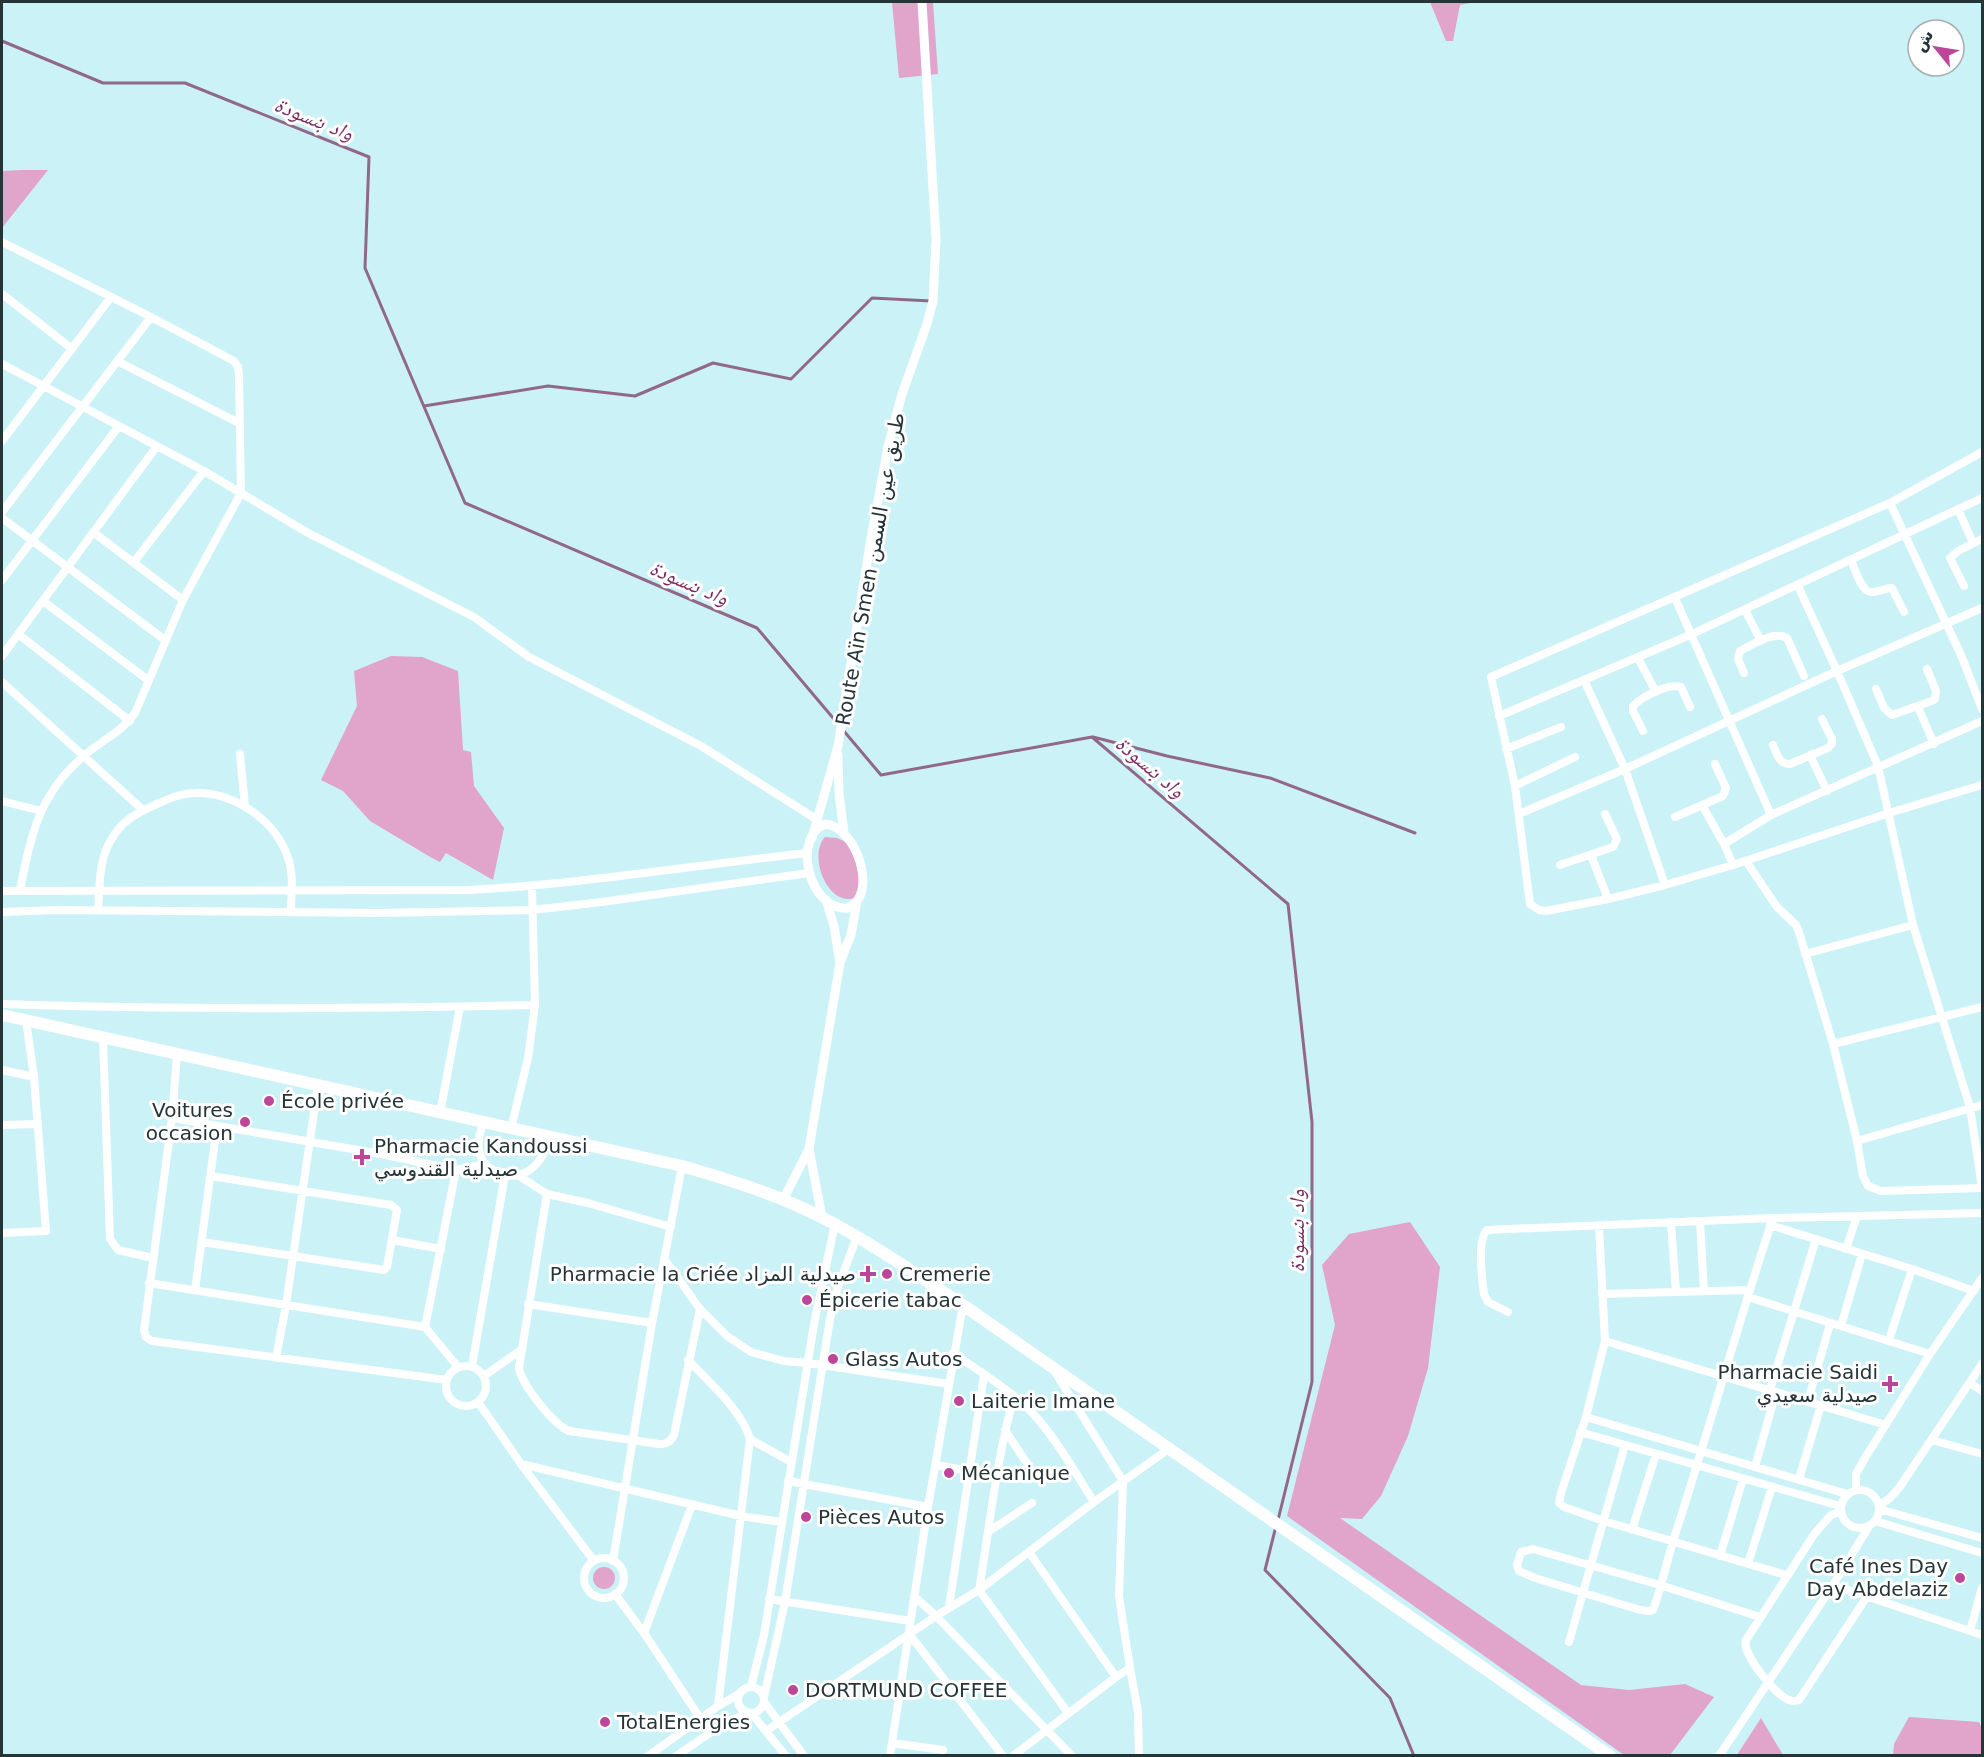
<svg xmlns="http://www.w3.org/2000/svg" width="1984" height="1757" font-family="'DejaVu Sans','Noto Naskh Arabic',sans-serif">
	<style>
		.green { fill: #e1a4cb }
		.lines { fill: none; stroke-linecap: round; stroke-linejoin: round }
		.stream { stroke: #926887; stroke-width: 3 }
		.minor { stroke: #fff; stroke-width: 8 }
		.tertiary { stroke: #fff; stroke-width: 9 }
		.primary { stroke: #fff; stroke-width: 12 }
		.poi-dot { fill: #bd459a; stroke: #fff; stroke-width: 2 }
		.labels { text-anchor: middle; dominant-baseline: central; stroke-width: 6; stroke-linejoin: round; paint-order: stroke }
		.street-label { font-size: 20px; fill: #253436; stroke: #fff }
		.poi-label { font-size: 20px; fill: #253436; stroke: #fff; text-anchor: start }
		.water-label { font-size: 21px; font-style: italic; fill: #792a62; stroke: #fff }
	</style>
	<rect width="100%" height="100%" fill="#cbf2f6"/>
	<path class="green" d="M 892,2 L 933,2 L 938,74 L 899,78 Z
		M 1430,2 L 1476,2 L 1460,5 L 1453,41 L 1446,41 Z
		M 22,170 L 48,170 L 2,228 L 2,171 Z
		M 391,656 L 422,657 L 458,671 L 463,750 L 471,752 L 474,786 L 504,828 L 493,880 L 446,853 L 440,862 L 432,858 L 370,821 L 343,791 L 321,780 L 357,706 L 354,671 Z
		M 825,837 L 837,838 L 848,843 L 861,873 L 857,897 C 829,910 807,856 825,837 Z
		M 1410,1222 L 1440,1267 L 1428,1368 L 1408,1436 L 1381,1496 L 1362,1519 L 1340,1518 L 1581,1685 L 1629,1690 L 1685,1684 L 1714,1697 L 1670,1755 L 1624,1755 L 1287,1516 L 1335,1325 L 1322,1265 L 1349,1234 Z
		M593 1578a11 11 0 1 1 22 0a11 11 0 1 1-22 0Z
		M 1909,1717 L 1979,1722 L 1982,1729 L 1982,1755 L 1893,1755 L 1894,1744 Z
		M 1761,1718 L 1783,1755 L 1737,1755 Z"/>
	<g class="lines">
		<path class="stream" d="M 2,41 L 103,83 L 185,83 L 369,157 L 365,268 L 465,503 L 757,628 L 839,725
			M 424,406 L 548,386 L 635,396 L 713,363 L 791,379 L 872,298 L 931,301
			M 843,730 L 881,775 L 1092,737 L 1288,904 L 1312,1122 L 1312,1382 L 1278,1520
			M 1093,737 L 1167,756 L 1270,778 L 1415,833
			M 1276,1526 L 1265,1570 L 1390,1698 L 1414,1756"/>
		<path class="minor" d="M 2,242 L 151,317 L 234,361 L 238,367 L 239,374 L 241,493 L 183,600 L 135,713 C 122,732 102,740 85,755 C 39,793 31,835 20,890
			M 2,294 L 71,348
			M 117,361 L 239,423
			M 2,364 L 204,471 L 308,533 L 474,617 L 529,657 L 701,746 L 816,819
			M 2,441 L 111,297
			M 1982,452 L 1890,503 L 1491,677 L 1515,786 L 1530,904 L 1539,910 L 1546,911 L 1608,899 L 1665,885 L 1733,865 L 1724,844 L 1771,815 L 1982,721
			M 1890,503 L 1961,655 L 1982,709
			M 1958,509 L 1973,543
			M 2,512 L 151,317
			M 2,518 L 165,640
			M 93,532 L 183,600
			M 1851,560 C 1855,568 1861,593 1872,592 C 1879,592 1885,588 1892,588 L 1904,612
			M 134,562 L 204,471
			M 2,580 L 119,426
			M 1798,586 L 1837,671 L 1878,766 L 1913,925 L 1970,1107 L 1982,1188
			M 1964,586 L 1950,558 L 1958,551 L 1982,539
			M 1675,598 L 1771,815
			M 43,601 L 148,680
			M 1745,610 L 1761,641
			M 18,634 L 130,721
			M 2,656 L 157,446
			M 1638,658 L 1656,692
			M 1744,673 L 1738,659 L 1740,651 C 1752,645 1774,630 1787,638 L 1804,676
			M 1584,680 L 1625,769 L 1665,885
			M 2,682 L 143,810
			M 1876,689 L 1884,708 L 1892,715 L 1932,701 L 1935,699 L 1936,691 L 1927,669
			M 1918,707 L 1934,744
			M 1499,716 L 1690,635 L 1982,498
			M 1643,731 L 1633,711 L 1633,706 C 1642,697 1667,683 1681,687 L 1690,707
			M 1773,745 C 1777,754 1779,764 1790,764 L 1828,748 L 1832,744 L 1832,739 L 1822,719
			M 1506,749 L 1561,727
			M 240,754 L 245,806
			M 1810,755 L 1827,791
			M 1515,786 L 1575,757
			M 2,801 L 41,811
			M 1702,805 L 1724,844
			M 1519,814 L 1625,769 L 1837,671 L 1982,608
			M 1675,817 L 1723,796 L 1726,788 L 1715,764
			M 1591,855 L 1608,899
			M 1746,861 L 1777,907 L 1796,925 L 1799,932 L 1833,1044 L 1857,1141 L 1863,1176 L 1868,1186 L 1881,1191 L 1982,1188
			M 1560,865 L 1613,847 L 1617,839 L 1605,814
			M 1733,865 L 1889,813 L 1982,785
			M 2,891 L 469,890 C 583,884 695,865 808,853
			M 98,911 C 100,887 98,861 111,840 C 122,820 137,813 157,804 C 170,798 182,793 196,793 C 239,792 286,828 291,871 C 293,884 291,899 291,912
			M 2,912 L 57,910 L 378,913 L 532,910 L 602,902 L 809,873
			M 1805,954 L 1913,925
			M 2,1004 C 180,1010 357,1009 535,1005
			M 103,1038 L 110,1239 L 118,1250 L 153,1258
			M 1833,1044 L 1982,1007
			M 177,1054 L 172,1118 L 144,1330 L 146,1337 L 152,1341 L 447,1380
			M 2,1070 L 34,1077
			M 440,1113 L 460,1007
			M 172,1118 L 381,1154 L 456,1170 L 485,1164
			M 483,1122 C 481,1131 477,1141 479,1150 C 480,1159 484,1164 491,1169 C 521,1187 542,1166 550,1137
			M 2,1125 L 38,1124
			M 511,1129 L 528,1058 L 535,1005 L 532,887
			M 1857,1141 L 1982,1105
			M 519,1176 L 547,1194 L 588,1203 L 671,1227
			M 547,1194 L 519,1368 C 522,1385 553,1424 569,1431 L 659,1444 C 667,1445 671,1441 674,1435 L 700,1309
			M 1700,1221 L 1704,1291
			M 1671,1222 L 1676,1292
			M 1770,1225 L 1912,1269 L 1974,1291
			M 1599,1226 L 1605,1341 L 1586,1417 L 1561,1493 L 1559,1503 L 1564,1507 L 1604,1521 L 1786,1575
			M 2,1233 L 46,1231 L 34,1077 L 26,1020
			M 392,1240 L 441,1249
			M 202,1242 L 384,1270 L 387,1267 L 397,1210 L 391,1205 L 211,1176
			M 1846,1249 L 1857,1216
			M 665,1260 L 700,1309 L 727,1336 L 751,1352 L 784,1361 L 808,1363 L 949,1384
			M 149,1283 L 425,1327 L 458,1367
			M 195,1290 L 217,1126
			M 1602,1294 L 1749,1290
			M 1748,1297 L 1930,1354
			M 528,1304 L 652,1323
			M 1508,1312 L 1488,1302 L 1484,1294 C 1482,1280 1477,1240 1487,1230 L 1773,1218 L 1982,1213
			M 1841,1326 L 1862,1254
			M 425,1327 L 456,1170
			M 1889,1340 L 1912,1269
			M 1605,1341 L 1886,1425
			M 953,1353 C 982,1373 1014,1392 1037,1418 C 1059,1443 1076,1474 1094,1502
			M 276,1358 L 286,1305 L 318,1085
			M 688,1360 C 708,1381 743,1412 750,1439 L 718,1706
			M446 1386a20 20 0 1 1 40 0a20 20 0 1 1-40 0Z
			M 472,1366 L 505,1175
			M 484,1376 L 521,1350
			M 1970,1383 L 1982,1391
			M 1770,1390 L 1816,1239
			M 1014,1397 C 996,1460 990,1525 979,1590 L 1068,1713
			M 1808,1401 L 1830,1324
			M 478,1402 L 521,1464 L 594,1561
			M 1586,1417 L 1847,1494
			M 1005,1430 L 1032,1471
			M 1580,1432 L 1840,1506
			M 750,1439 L 791,1462
			M 1932,1440 L 1982,1454
			M 521,1464 L 741,1516 L 781,1522
			M 936,1465 L 996,1476
			M 1755,1467 L 1776,1392
			M 1799,1479 L 1821,1405
			M 788,1481 L 928,1507
			M 1856,1489 L 1856,1474 L 1865,1458 L 1930,1354 L 1982,1278
			M1841 1509a19 19 0 1 1 38 0a19 19 0 1 1-38 0Z
			M 1879,1506 L 1890,1498 L 1899,1488 L 1982,1364
			M 1879,1509 L 1982,1538
			M 1840,1512 L 1831,1515 L 1815,1533 L 1746,1640 C 1741,1653 1776,1696 1789,1700 C 1794,1702 1795,1701 1799,1700 L 1866,1598
			M 1875,1521 L 1982,1553
			M 1632,1530 L 1656,1454
			M 988,1532 L 1032,1503
			M 1029,1552 L 1116,1677
			M 1720,1556 L 1743,1479
			M584 1578a20 20 0 1 1 40 0a20 20 0 1 1-40 0Z
			M 613,1561 L 652,1323 L 682,1166
			M 1748,1564 L 1772,1487
			M 1833,1585 L 1982,1635
			M 615,1594 L 644,1633 L 700,1718
			M 914,1596 L 936,1616 L 1072,1756
			M 769,1599 L 910,1621
			M 949,1607 L 984,1375
			M 1760,1617 L 1660,1585 L 1533,1549 L 1521,1552 L 1517,1565 L 1519,1571 L 1535,1578 L 1640,1610 L 1649,1611 L 1653,1610 C 1662,1586 1667,1560 1675,1535 C 1709,1430 1738,1323 1773,1218
			M 1970,1631 L 1982,1588
			M 644,1633 L 692,1505
			M 910,1635 L 1003,1756
			M 1569,1642 L 1625,1445
			M 1130,1668 L 1138,1712 L 1139,1756
			M738 1700a13 13 0 1 1 26 0a13 13 0 1 1-26 0Z
			M 751,1687 L 764,1635 L 814,1324 L 835,1224
			M 764,1697 L 785,1602 L 830,1319 L 837,1290 L 857,1236
			M 764,1702 L 804,1756
			M 752,1714 L 786,1756
			M 766,1731 L 936,1616 L 979,1590 L 1094,1502 L 1170,1448
			M 892,1743 L 943,1750
			M 648,1756 L 718,1706 L 739,1694
			M 676,1756 L 710,1733 L 747,1713
			M 890,1756 L 928,1507 L 963,1305
			M 1013,1756 L 1116,1677 L 1130,1668 L 1119,1596 L 1123,1481 L 1055,1372
			M 1719,1756 L 1833,1585 L 1870,1525"/>
		<path class="tertiary" d="M 838,755 L 839,794 L 844,833
			M 825,824 C 857,827 879,895 848,908 C 810,912 791,838 825,824 Z
			M 812,838 L 838,746 L 870,544 L 888,447 L 902,394 L 927,324 L 933,301 L 936,240 L 922,2
			M 841,960 L 851,935 L 857,901
			M 809,1149 L 822,1217
			M 783,1200 L 809,1149 L 840,963 L 834,926 L 826,900"/>
		<path class="primary" d="M 2,1015 L 682,1166 C 730,1180 779,1195 823,1218 C 872,1243 917,1275 963,1305 L 1610,1756"/>
	</g>
	<g class="poi-dot">
		<circle cx="269" cy="1101" r="6"/>
		<circle cx="245" cy="1122" r="6"/>
		<path d="M359 1148h6v6h6v6h-6v6h-6v-6h-6v-6h6z"/>
		<path d="M865 1265h6v6h6v6h-6v6h-6v-6h-6v-6h6z"/>
		<circle cx="887" cy="1274" r="6"/>
		<circle cx="807" cy="1300" r="6"/>
		<circle cx="833" cy="1359" r="6"/>
		<path d="M1887 1375h6v6h6v6h-6v6h-6v-6h-6v-6h6z"/>
		<circle cx="959" cy="1401" r="6"/>
		<circle cx="949" cy="1473" r="6"/>
		<circle cx="806" cy="1517" r="6"/>
		<circle cx="1960" cy="1578" r="6"/>
		<circle cx="793" cy="1690" r="6"/>
		<circle cx="605" cy="1722" r="6"/>
	</g>
	<g class="labels">
		<g class="street-label">
			<text transform="translate(870 569) rotate(-80)">Route Aïn Smen طريق عين السمن</text>
		</g>
		<g class="poi-label">
			<text x="281" y="1101">École privée</text>
			<text x="233" y="1110" text-anchor="end">Voitures<tspan x="233" dy="23">occasion</tspan></text>
			<text x="374" y="1146">Pharmacie Kandoussi<tspan x="374" dy="23">صيدلية القندوسي</tspan></text>
			<text x="856" y="1274" text-anchor="end">Pharmacie la Criée صيدلية المزاد</text>
			<text x="899" y="1274">Cremerie</text>
			<text x="819" y="1300">Épicerie tabac</text>
			<text x="845" y="1359">Glass Autos</text>
			<text x="1878" y="1372" text-anchor="end">Pharmacie Saidi<tspan x="1878" dy="23">صيدلية سعيدي</tspan></text>
			<text x="971" y="1401">Laiterie Imane</text>
			<text x="961" y="1473">Mécanique</text>
			<text x="818" y="1517">Pièces Autos</text>
			<text x="1948" y="1566" text-anchor="end">Café Ines Day<tspan x="1948" dy="23">Day Abdelaziz</tspan></text>
			<text x="805" y="1690">DORTMUND COFFEE</text>
			<text x="617" y="1722">TotalEnergies</text>
		</g>
		<g class="water-label">
			<text transform="translate(314 119) rotate(22)">واد بنسودة</text>
			<text transform="translate(689 583) rotate(23)">واد بنسودة</text>
			<text transform="translate(1150 767) rotate(40)">واد بنسودة</text>
			<text transform="translate(1297 1231) rotate(-90)">واد بنسودة</text>
		</g>
	</g>
	<rect width="1984" height="1757" fill="none" stroke="#253436" stroke-width="6"/>
	<g transform="translate(1936 48) rotate(300)"><circle r="28" fill="#ffffff" stroke="#a8aeaf" stroke-width="1.5"/>
	<path d="M0-4.5L10 22L0 15L-10 22Z" fill="#bd459a"/>
	<text y="-9" font-size="16" font-weight="bold" text-anchor="middle" fill="#253436">ش</text>
	</g>
</svg>
